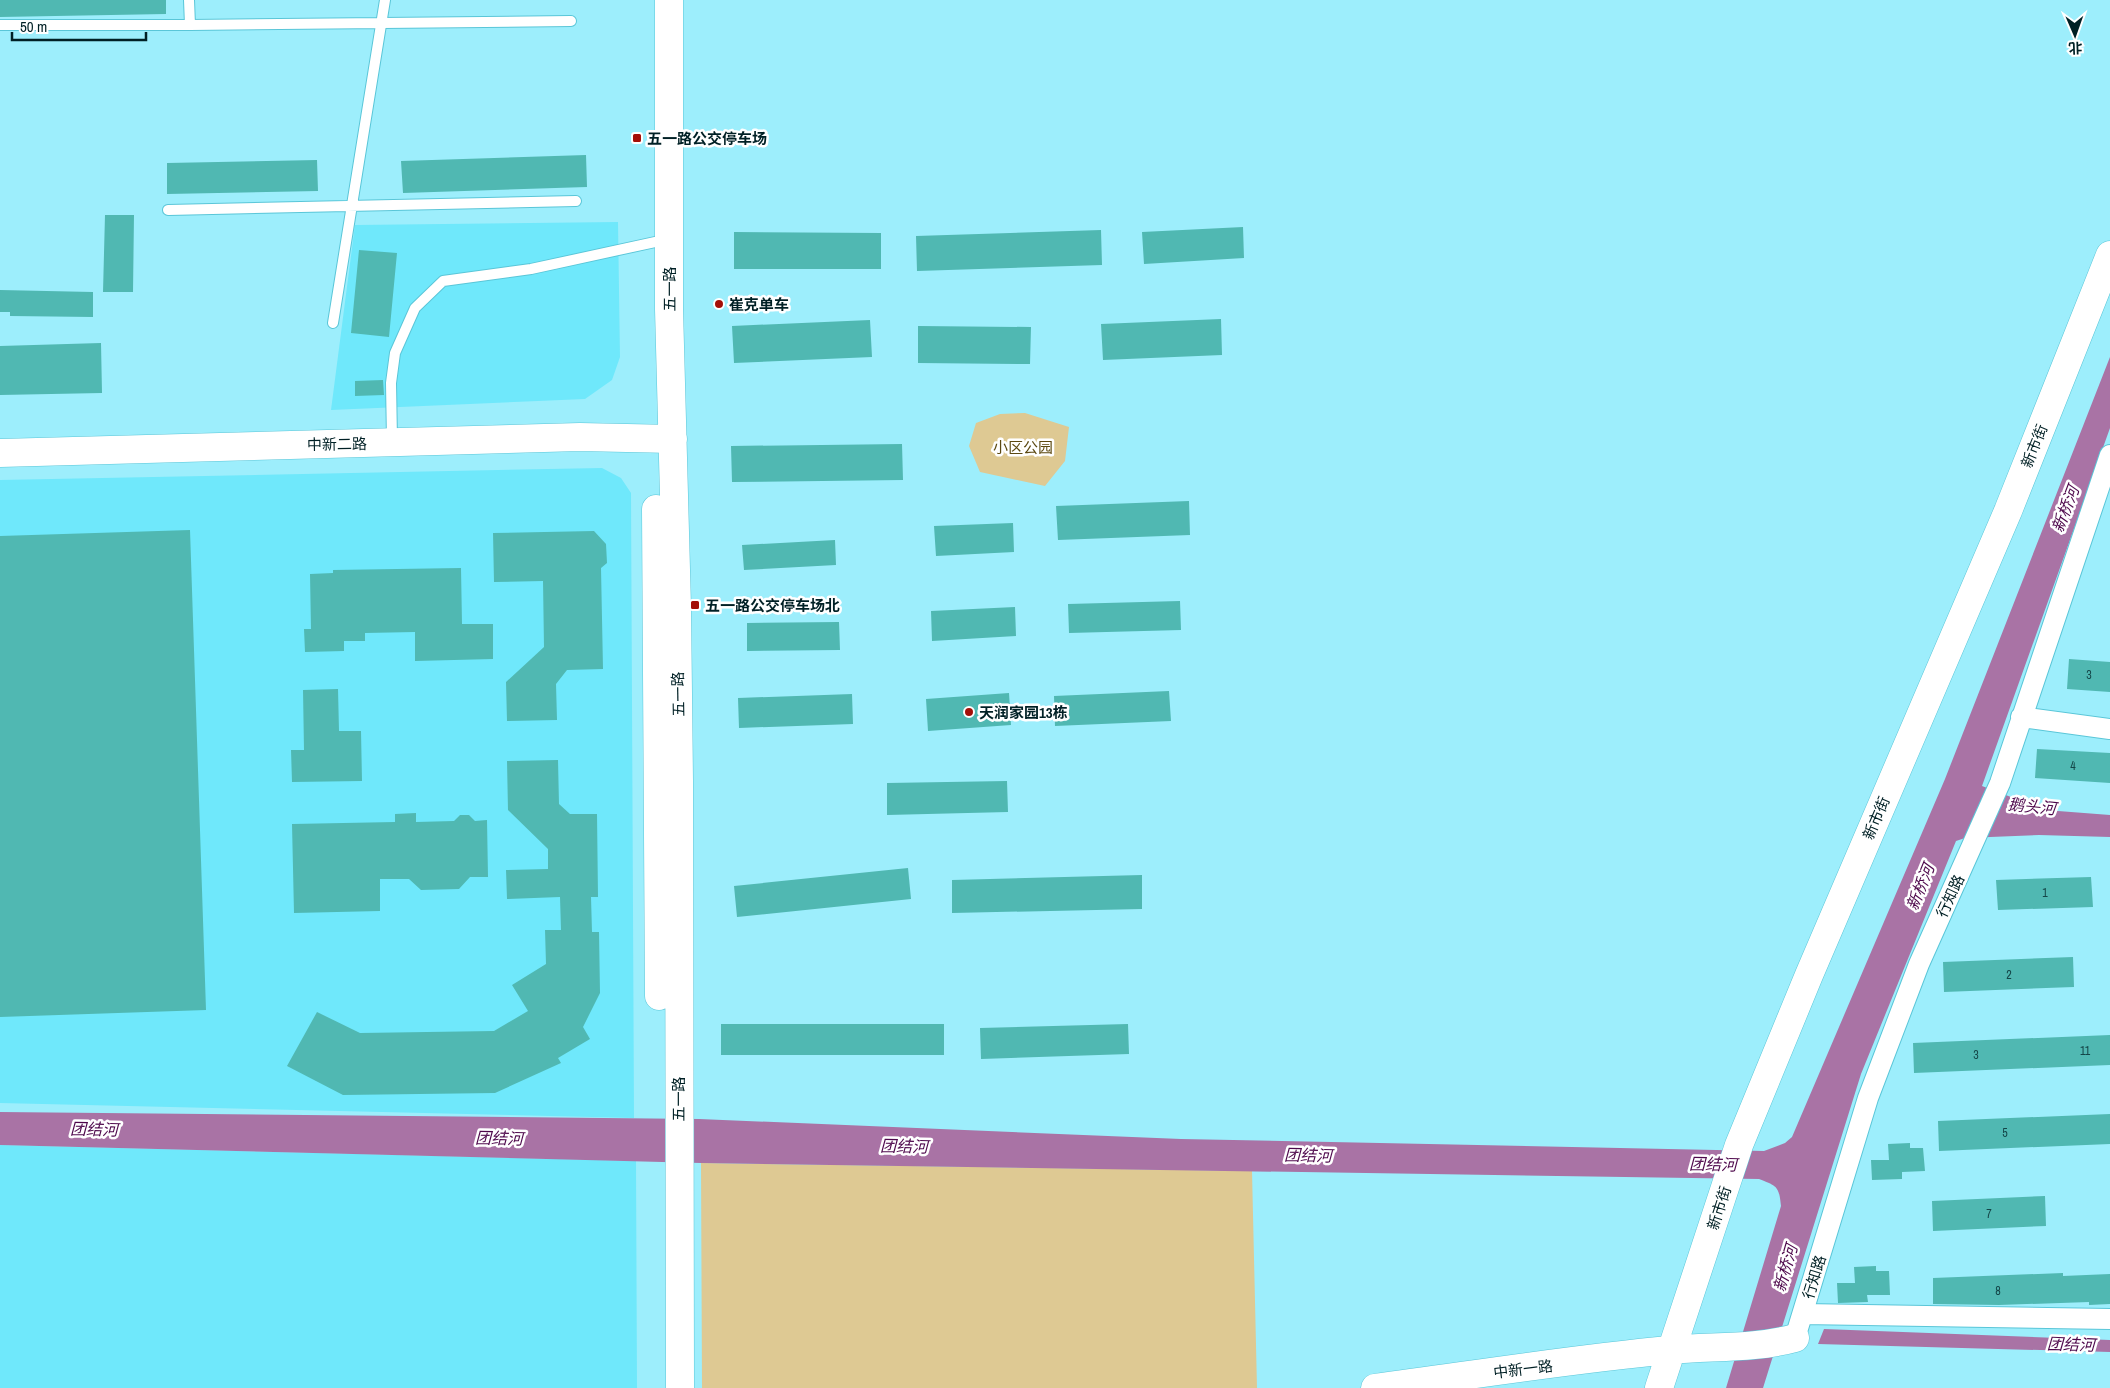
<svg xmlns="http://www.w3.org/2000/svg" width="2110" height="1388" font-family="'Archivo Narrow','Noto Sans SC',sans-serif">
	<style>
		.built { fill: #6fe8fb }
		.green { fill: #dec993 }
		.water { fill: #a973a5 }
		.building { fill: #50b8b2 }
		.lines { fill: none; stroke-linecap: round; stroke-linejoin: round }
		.lane-casing { stroke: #5ac6d8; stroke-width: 12 }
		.street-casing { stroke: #5ac6d8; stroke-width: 22 }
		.secondary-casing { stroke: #5ac6d8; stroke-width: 29 }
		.lane { stroke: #fff; stroke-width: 10 }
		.street { stroke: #fff; stroke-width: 20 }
		.secondary { stroke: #fff; stroke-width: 28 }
		.poi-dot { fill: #a40f08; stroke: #fff; stroke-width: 2 }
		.labels { text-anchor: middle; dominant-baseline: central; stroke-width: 5; stroke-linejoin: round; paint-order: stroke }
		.number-label { font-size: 12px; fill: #144648 }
		.poi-label { font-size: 15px; font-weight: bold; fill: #002025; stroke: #fff; text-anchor: start }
		.street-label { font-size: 15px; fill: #002025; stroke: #fff }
		.park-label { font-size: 15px; fill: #5c4911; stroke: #fff }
		.water-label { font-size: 16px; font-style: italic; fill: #4d074b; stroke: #fff }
	</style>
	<rect width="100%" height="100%" fill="#9deefc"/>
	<path class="built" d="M 618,222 L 620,357 L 612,380 L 585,399 L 331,410 L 355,225 Z
		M 602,468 L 621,478 L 631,493 L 634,1118 L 0,1103 L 0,480 Z
		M 0,1145 L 636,1161 L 637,1388 L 0,1388 Z"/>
	<path class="green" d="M 1025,413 L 1069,427 L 1065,461 L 1045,486 L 980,472 L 969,446 L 976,423 L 1000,414 Z
		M 701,1163 L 1252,1171 L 1257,1388 L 702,1388 Z"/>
	<path class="water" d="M 2110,357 L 2110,428 L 1982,786 L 2045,810 L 2110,815 L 2110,837 L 2039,835 L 1965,838 L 1956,841 L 1861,1074 L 1763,1388 L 1726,1388 L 1781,1206 C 1779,1186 1777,1186 1759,1179 L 701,1163 L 0,1145 L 0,1112 L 699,1119 L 1181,1139 L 1764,1151 L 1785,1143 L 1792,1137 L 1945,779 Z
		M 1824,1329 L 2110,1340 L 2110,1352 L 1818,1344 Z"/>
	<path class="building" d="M 0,0 L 166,0 L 166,14 L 0,17 Z
		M 586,155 L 587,187 L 403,193 L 401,161 Z
		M 317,160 L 318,191 L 167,194 L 167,163 Z
		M 105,215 L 134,215 L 133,292 L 103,292 Z
		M 1243,227 L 1244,258 L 1144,264 L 1142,232 Z
		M 1101,230 L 1102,265 L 917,271 L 916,236 Z
		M 734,232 L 881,233 L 881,269 L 734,269 Z
		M 359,250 L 397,253 L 389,337 L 351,333 Z
		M 0,290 L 93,292 L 93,317 L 10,316 L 10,312 L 0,312 Z
		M 1221,319 L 1222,355 L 1103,360 L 1101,324 Z
		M 870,320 L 872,357 L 734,363 L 732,326 Z
		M 918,326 L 1031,327 L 1030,364 L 918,363 Z
		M 101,343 L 102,393 L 0,395 L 0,346 Z
		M 383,380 L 384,395 L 355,396 L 355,381 Z
		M 902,444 L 903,480 L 732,482 L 731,446 Z
		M 1189,501 L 1190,535 L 1058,540 L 1056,506 Z
		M 1013,523 L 1014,552 L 936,556 L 934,526 Z
		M 190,530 L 206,1010 L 0,1017 L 0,536 Z
		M 594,531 L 606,544 L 607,563 L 601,568 L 603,669 L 567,670 L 556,684 L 557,720 L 507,721 L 506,682 L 544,647 L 543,581 L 494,582 L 493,533 Z
		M 835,540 L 836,565 L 744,570 L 742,545 Z
		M 461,568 L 462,624 L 493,624 L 493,659 L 415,661 L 415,632 L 365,633 L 365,641 L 344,641 L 344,651 L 305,652 L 304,629 L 311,629 L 310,574 L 333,573 L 333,570 Z
		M 1180,601 L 1181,630 L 1069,633 L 1068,604 Z
		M 1015,607 L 1016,636 L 932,641 L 931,611 Z
		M 839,622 L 840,650 L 747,651 L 747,623 Z
		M 2069,659 L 2110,662 L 2110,692 L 2067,689 Z
		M 338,689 L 339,731 L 361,731 L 362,781 L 292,782 L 291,750 L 304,750 L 303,690 Z
		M 1169,691 L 1171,721 L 1055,726 L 1054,696 Z
		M 1009,693 L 1011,725 L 928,731 L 926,699 Z
		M 852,694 L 853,724 L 739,728 L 738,698 Z
		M 2037,749 L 2110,753 L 2110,783 L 2035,778 Z
		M 558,760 L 559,804 L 570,814 L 597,814 L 598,897 L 591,897 L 592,932 L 599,932 L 600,993 L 583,1027 L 590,1039 L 558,1058 L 561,1063 L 495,1093 L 343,1095 L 287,1066 L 317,1012 L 360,1033 L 494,1031 L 528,1011 L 512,985 L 546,964 L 545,930 L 561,930 L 560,897 L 507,899 L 506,870 L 548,869 L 548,849 L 508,810 L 507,761 Z
		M 1007,781 L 1008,812 L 887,815 L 887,783 Z
		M 416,813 L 416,822 L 454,821 L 460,815 L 469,815 L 475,821 L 487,820 L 488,877 L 470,877 L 459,889 L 421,890 L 409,879 L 380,879 L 380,911 L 294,913 L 292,824 L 395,822 L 395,814 Z
		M 908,868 L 911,899 L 737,917 L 734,886 Z
		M 1142,875 L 1142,909 L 952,913 L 952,880 Z
		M 2091,877 L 2093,907 L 1998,910 L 1996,880 Z
		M 2073,957 L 2074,987 L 1944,992 L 1943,962 Z
		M 721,1024 L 944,1024 L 944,1055 L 721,1055 Z
		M 1128,1024 L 1129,1054 L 981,1059 L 980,1028 Z
		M 2110,1035 L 2110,1065 L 1914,1073 L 1913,1043 Z
		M 2110,1114 L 2110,1144 L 1939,1151 L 1938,1121 Z
		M 1910,1143 L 1910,1148 L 1923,1148 L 1925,1171 L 1902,1172 L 1902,1179 L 1872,1180 L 1871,1160 L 1889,1160 L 1888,1144 Z
		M 2045,1196 L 2046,1226 L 1933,1231 L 1932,1201 Z
		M 1876,1266 L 1876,1271 L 1889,1271 L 1890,1295 L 1867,1295 L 1868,1302 L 1838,1303 L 1837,1283 L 1855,1283 L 1854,1267 Z
		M 2063,1273 L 2063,1276 L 2110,1274 L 2110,1304 L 2089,1305 L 2089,1302 L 1999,1305 L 1933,1304 L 1933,1278 Z"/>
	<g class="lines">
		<defs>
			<path id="lane" d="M 189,0 L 190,25
				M 0,25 L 190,25 L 571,21
				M 168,210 L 576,201
				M 333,323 L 385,0
				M 392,440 L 391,383 L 395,353 L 415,308 L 443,281 L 531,269 L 669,239"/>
			<path id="street" d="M 2021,717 L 2110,729
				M 1803,1314 L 2110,1319
				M 1795,1338 L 1868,1098 L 1919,964 L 2000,783 L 2110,455"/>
			<path id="secondary" d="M 669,0 L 669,309 L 677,607 L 679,781 L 680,1388
				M 0,453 L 580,437 L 673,439
				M 656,509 L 659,996
				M 1375,1388 C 1473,1375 1571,1359 1670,1350 C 1712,1346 1755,1349 1795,1338
				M 1659,1388 L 1739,1145 L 1809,975 L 2008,511 L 2110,255"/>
		</defs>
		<use href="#lane" class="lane-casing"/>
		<use href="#street" class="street-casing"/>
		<use href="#secondary" class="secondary-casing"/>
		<use href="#lane" class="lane"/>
		<use href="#street" class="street"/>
		<use href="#secondary" class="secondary"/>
	</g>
	<g class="poi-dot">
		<rect x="632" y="133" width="10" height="10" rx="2.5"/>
		<circle cx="719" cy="304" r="5"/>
		<rect x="690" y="600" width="10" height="10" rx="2.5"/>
		<circle cx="969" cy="712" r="5"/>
	</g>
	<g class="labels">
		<g class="number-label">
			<text x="2089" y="675">3</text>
			<text x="2073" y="766">4</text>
			<text x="2045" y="893">1</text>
			<text x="2009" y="975">2</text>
			<text x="2085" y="1051">11</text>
			<text x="1976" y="1055">3</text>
			<text x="2005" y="1133">5</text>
			<text x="1989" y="1214">7</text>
			<text x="1998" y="1291">8</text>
		</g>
		<g class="poi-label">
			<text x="647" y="138">五一路公交停车场</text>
			<text x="729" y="304">崔克单车</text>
			<text x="705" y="605">五一路公交停车场北</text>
			<text x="979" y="712">天润家园13栋</text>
		</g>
		<g class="street-label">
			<text transform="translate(669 289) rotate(-90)">五一路</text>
			<text transform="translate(337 444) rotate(-1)">中新二路</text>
			<text transform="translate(2034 446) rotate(-68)">新市街</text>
			<text transform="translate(678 694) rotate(-91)">五一路</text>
			<text transform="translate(1876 818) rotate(-67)">新市街</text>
			<text transform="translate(1950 896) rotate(-65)">行知路</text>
			<text transform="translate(678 1099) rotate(-90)">五一路</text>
			<text transform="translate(1719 1208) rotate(-72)">新市街</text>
			<text transform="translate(1814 1277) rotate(-73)">行知路</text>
			<text transform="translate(1523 1369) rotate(-7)">中新一路</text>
		</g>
		<g class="park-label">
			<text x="1023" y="447">小区公园</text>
		</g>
		<g class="water-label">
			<text transform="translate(2065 509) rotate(-69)">新桥河</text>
			<text transform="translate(2032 806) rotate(6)">鹅头河</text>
			<text transform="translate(1920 887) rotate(-68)">新桥河</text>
			<text transform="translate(94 1129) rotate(1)">团结河</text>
			<text transform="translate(499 1138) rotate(1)">团结河</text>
			<text transform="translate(904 1146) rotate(1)">团结河</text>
			<text transform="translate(1308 1155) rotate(1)">团结河</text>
			<text transform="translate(1713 1164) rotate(1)">团结河</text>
			<text transform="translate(1785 1268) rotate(-74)">新桥河</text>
			<text transform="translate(2071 1344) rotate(2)">团结河</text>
		</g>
	</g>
	<g transform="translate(2075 35) rotate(178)" stroke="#ffffff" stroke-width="4" paint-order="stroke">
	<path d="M0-4L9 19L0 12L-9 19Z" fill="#002025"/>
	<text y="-8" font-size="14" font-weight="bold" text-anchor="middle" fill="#002025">北</text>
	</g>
	<path d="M12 32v8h134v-8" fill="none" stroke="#002025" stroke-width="2.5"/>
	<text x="20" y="32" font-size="15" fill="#002025" stroke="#ffffff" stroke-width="4" paint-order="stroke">50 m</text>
</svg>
